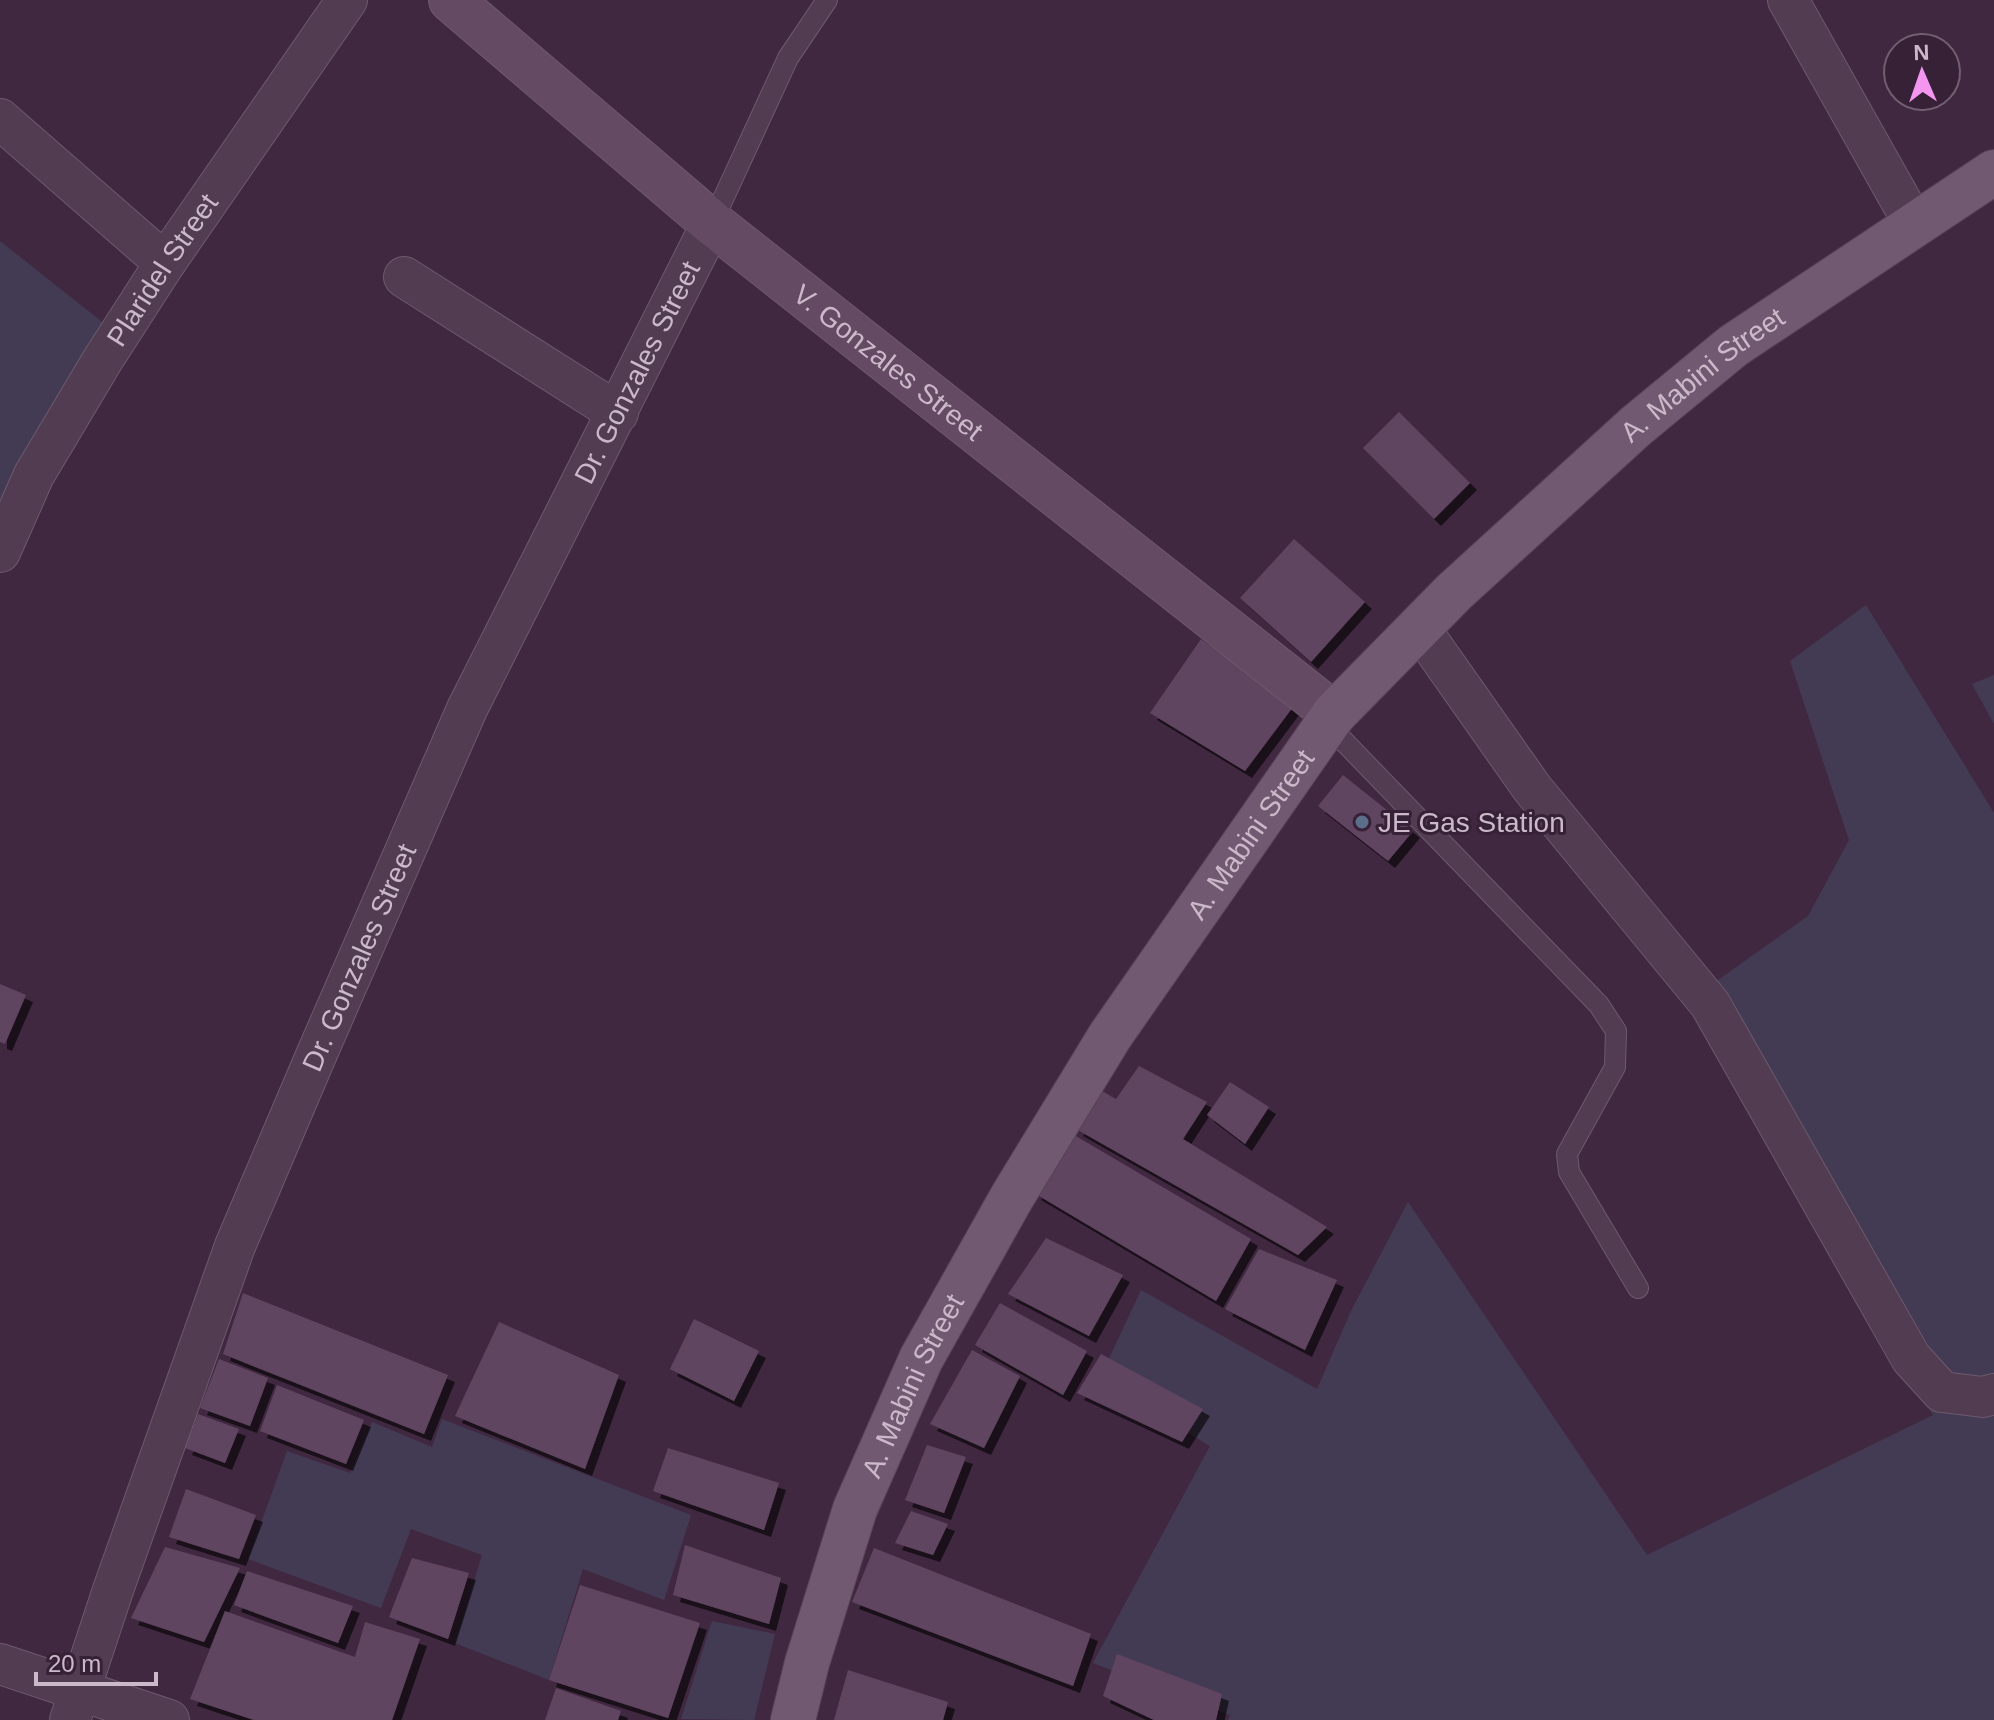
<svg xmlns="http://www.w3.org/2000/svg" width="1994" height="1720" font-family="Helvetica,sans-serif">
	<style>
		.green { fill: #433b54 }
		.building { fill: #614461; filter: url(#shadow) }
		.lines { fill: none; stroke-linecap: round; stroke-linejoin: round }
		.lane-casing { stroke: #6e5a6e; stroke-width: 22 }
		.street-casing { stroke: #6e5a6e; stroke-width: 42 }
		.secondary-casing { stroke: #6e5a6e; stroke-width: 46 }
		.primary-casing { stroke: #574357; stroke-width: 46 }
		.lane { stroke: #513c51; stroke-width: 20 }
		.street { stroke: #513c51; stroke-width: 40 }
		.secondary { stroke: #644a62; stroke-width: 44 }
		.primary { stroke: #715a71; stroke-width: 44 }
		.service-dot { fill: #5c6f8a; stroke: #362136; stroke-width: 3 }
		.labels { text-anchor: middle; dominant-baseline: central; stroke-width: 6; stroke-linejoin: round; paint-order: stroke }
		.street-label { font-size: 28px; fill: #cbb9ca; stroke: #362136 }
		.poi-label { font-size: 28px; fill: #cbb9ca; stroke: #362136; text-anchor: start }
	</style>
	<defs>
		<filter id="shadow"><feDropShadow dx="7" dy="7" stdDeviation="0" flood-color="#0009"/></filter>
	</defs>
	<rect width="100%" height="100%" fill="#412841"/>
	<path class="green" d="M 0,241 L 106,325 L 0,509 Z
		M 1866,605 L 1994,813 L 1994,1720 L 1228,1720 L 1230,1715 L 1093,1663 L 1210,1446 L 1099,1380 L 1141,1290 L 1317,1389 L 1351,1311 L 1408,1202 L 1647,1555 L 1933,1415 L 1687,1002 L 1808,916 L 1849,840 L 1790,661 Z
		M 1994,675 L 1994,724 L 1972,684 Z
		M 442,1419 L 691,1515 L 664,1600 L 583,1569 L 549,1680 L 455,1643 L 482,1555 L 411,1529 L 381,1608 L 248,1559 L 287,1451 L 350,1473 L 372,1422 L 432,1447 Z
		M 712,1621 L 775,1634 L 754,1720 L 681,1719 Z"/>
	<path class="building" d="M 1399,412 L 1470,483 L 1434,519 L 1363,448 Z
		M 1294,539 L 1365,602 L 1311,662 L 1240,598 Z
		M 1201,639 L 1293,707 L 1245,771 L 1150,713 Z
		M 1343,775 L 1413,831 L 1388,861 L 1318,806 Z
		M 0,984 L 26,995 L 5,1044 L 0,1042 Z
		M 1139,1066 L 1207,1102 L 1183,1139 L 1327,1227 L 1298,1255 L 1076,1129 L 1102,1091 L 1116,1099 Z
		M 1230,1082 L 1269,1107 L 1245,1144 L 1207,1115 Z
		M 1069,1132 L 1251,1239 L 1216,1301 L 1034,1193 Z
		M 1046,1238 L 1123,1275 L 1089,1336 L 1008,1294 Z
		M 1259,1249 L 1337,1280 L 1305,1350 L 1225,1309 Z
		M 243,1293 L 448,1375 L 424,1434 L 223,1354 Z
		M 1000,1303 L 1087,1351 L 1063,1395 L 975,1345 Z
		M 694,1319 L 759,1351 L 734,1401 L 670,1369 Z
		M 499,1322 L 619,1375 L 585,1469 L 455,1416 Z
		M 972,1350 L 1020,1376 L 984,1448 L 930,1424 Z
		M 1101,1354 L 1203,1409 L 1182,1442 L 1077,1393 Z
		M 219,1359 L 268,1378 L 250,1426 L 200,1408 Z
		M 277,1385 L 364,1420 L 346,1464 L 260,1431 Z
		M 198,1414 L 239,1429 L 225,1463 L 185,1448 Z
		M 927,1445 L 966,1457 L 944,1513 L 905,1500 Z
		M 668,1448 L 779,1483 L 764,1530 L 653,1491 Z
		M 186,1489 L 256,1515 L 239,1559 L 169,1537 Z
		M 911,1511 L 948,1524 L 933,1555 L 895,1543 Z
		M 685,1545 L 781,1578 L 769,1624 L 673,1595 Z
		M 165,1547 L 240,1568 L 204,1642 L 131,1618 Z
		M 874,1548 L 1091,1634 L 1073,1686 L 852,1602 Z
		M 412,1558 L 469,1573 L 448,1639 L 389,1617 Z
		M 247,1571 L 353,1606 L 338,1643 L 234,1605 Z
		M 580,1585 L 700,1623 L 668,1718 L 549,1680 Z
		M 225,1611 L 355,1657 L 365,1622 L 420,1639 L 392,1720 L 254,1720 L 190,1699 Z
		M 1117,1654 L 1222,1694 L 1216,1720 L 1154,1720 L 1103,1696 Z
		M 848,1670 L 948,1702 L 943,1720 L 834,1720 Z
		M 556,1688 L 621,1711 L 618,1720 L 545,1720 Z"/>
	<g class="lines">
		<defs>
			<path id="lane" d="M 712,223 L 788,58 L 827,0
				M 1327,724 L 1599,1005 L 1616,1031 L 1615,1067 L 1567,1154 L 1569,1172 L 1638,1288"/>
			<g id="street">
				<path d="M 1788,0 L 1914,224"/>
				<path d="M 0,119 L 165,263"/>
				<path d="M 404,277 L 618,413"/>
				<path id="s1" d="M 0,552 L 34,475 L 102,361 L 165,263 L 347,0"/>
				<path d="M 1418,626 L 1532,788 L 1710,1004 L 1911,1358 L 1942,1392 L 1983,1397 L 1994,1394"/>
				<path d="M 0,1664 L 169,1720"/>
				<path id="s2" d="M 70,1720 L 113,1590 L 235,1246 L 315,1058 L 467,709 L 712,223"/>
			</g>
			<g id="secondary">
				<path id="s3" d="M 451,0 L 712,223 L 1334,714"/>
			</g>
			<g id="primary">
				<path id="s4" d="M 793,1720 L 807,1663 L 855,1509 L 921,1359 L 1012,1197 L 1110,1036 L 1334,714 L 1454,592 L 1636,426 L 1733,346 L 1994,172"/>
			</g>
		</defs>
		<use href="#lane" class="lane-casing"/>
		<use href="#street" class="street-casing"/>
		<use href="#secondary" class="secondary-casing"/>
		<use href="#primary" class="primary-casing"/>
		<use href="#lane" class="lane"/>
		<use href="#street" class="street"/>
		<use href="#secondary" class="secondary"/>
		<use href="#primary" class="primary"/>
	</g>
	<circle class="service-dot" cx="1362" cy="822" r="8"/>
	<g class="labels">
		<g class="street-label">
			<text stroke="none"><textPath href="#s1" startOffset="326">Plaridel Street</textPath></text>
			<text stroke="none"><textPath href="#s3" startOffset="568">V. Gonzales Street</textPath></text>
			<text stroke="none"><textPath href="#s2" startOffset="1464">Dr. Gonzales Street</textPath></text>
			<text stroke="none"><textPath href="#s4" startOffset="1652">A. Mabini Street</textPath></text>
			<text stroke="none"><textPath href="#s4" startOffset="1004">A. Mabini Street</textPath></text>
			<text stroke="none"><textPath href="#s2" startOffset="816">Dr. Gonzales Street</textPath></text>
			<text stroke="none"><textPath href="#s4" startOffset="356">A. Mabini Street</textPath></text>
		</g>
		<g class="poi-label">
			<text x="1378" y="822">JE Gas Station</text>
		</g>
	</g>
	<g transform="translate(1922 72) rotate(358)"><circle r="38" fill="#362136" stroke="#725e71" stroke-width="2"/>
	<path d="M0-6L14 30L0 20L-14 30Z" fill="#f495f0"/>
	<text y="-12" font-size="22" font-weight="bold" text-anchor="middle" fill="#cbb9ca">N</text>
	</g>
	<path d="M36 1672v12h120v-12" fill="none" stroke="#cbb9ca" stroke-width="4"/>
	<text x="48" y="1672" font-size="24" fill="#cbb9ca" stroke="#362136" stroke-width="6" paint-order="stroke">20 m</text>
</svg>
